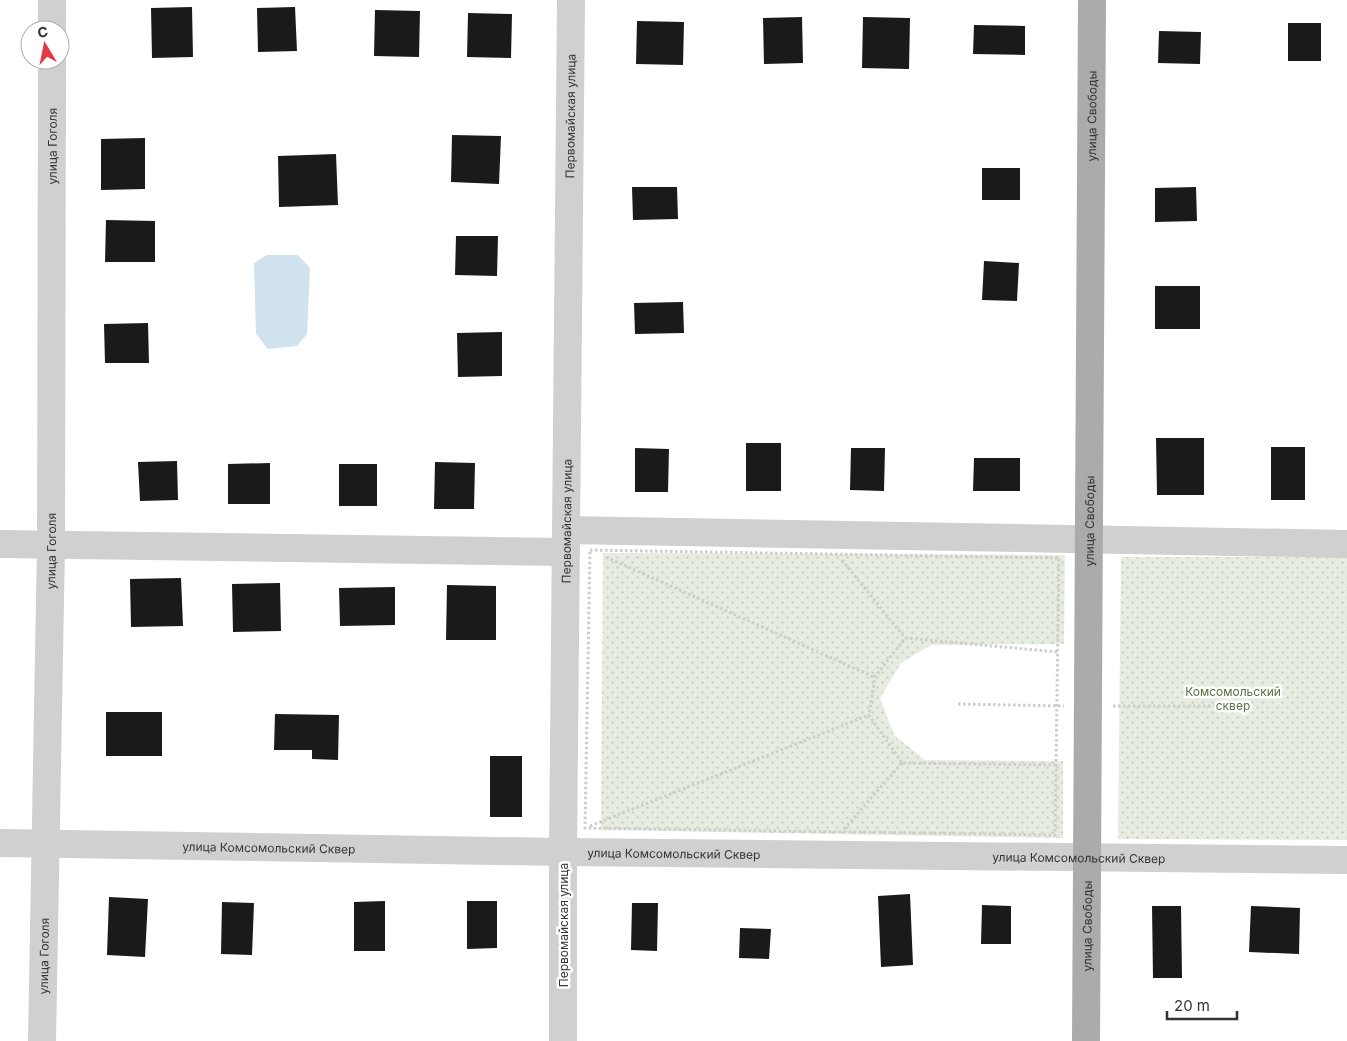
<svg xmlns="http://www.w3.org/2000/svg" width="1347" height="1041" font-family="Inter,sans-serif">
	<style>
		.park { fill: url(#park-dots) }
		.water { fill: #cfe2ee }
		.building { fill: #1a1a1a }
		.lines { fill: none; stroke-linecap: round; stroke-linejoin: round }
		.path { stroke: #cdcdcd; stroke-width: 3; stroke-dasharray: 2.5 2.5; stroke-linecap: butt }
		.minor { stroke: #d0d0d0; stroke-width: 28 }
		.major { stroke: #ababab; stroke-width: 28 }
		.labels { text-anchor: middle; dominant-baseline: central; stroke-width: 5; stroke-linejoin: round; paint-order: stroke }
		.street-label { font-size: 12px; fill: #333; stroke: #fff }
		.park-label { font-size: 12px; fill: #56703f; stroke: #fff }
	</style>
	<defs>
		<pattern id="park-dots" width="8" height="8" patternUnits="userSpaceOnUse" patternTransform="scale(1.25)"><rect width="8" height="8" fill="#e6ecdf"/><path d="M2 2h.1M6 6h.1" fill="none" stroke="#c6cbc0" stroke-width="1.8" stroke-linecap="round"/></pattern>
	</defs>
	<rect width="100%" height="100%" fill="#fff"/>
	<path class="park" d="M 603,553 L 1065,555 L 1064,644 L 931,645 L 901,663 L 880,698 L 894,735 L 925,760 L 1063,761 L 1063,838 L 601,830 Z
		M 1121,557 L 1347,557 L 1347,840 L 1118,839 Z"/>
	<path class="water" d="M 267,255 L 298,255 L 310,268 L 307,334 L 297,346 L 268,349 L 256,334 L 254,263 Z"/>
	<path class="building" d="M 192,7 L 193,57 L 152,58 L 151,8 Z
		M 295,7 L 297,51 L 258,52 L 257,8 Z
		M 375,10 L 420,11 L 419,57 L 374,56 Z
		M 468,13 L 512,14 L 511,58 L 467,57 Z
		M 802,17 L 803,63 L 764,64 L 763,18 Z
		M 863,17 L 910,18 L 909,69 L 862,68 Z
		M 637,21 L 684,22 L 683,65 L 636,64 Z
		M 1288,23 L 1321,23 L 1321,61 L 1288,61 Z
		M 974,25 L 1025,26 L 1025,55 L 973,54 Z
		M 1159,31 L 1201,32 L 1200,64 L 1158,63 Z
		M 452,135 L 501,136 L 499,184 L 451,182 Z
		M 145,138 L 145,189 L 101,190 L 101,139 Z
		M 336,154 L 338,205 L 279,207 L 278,156 Z
		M 982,168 L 1020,168 L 1020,200 L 982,200 Z
		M 632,187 L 677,187 L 678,219 L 633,220 Z
		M 1196,187 L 1197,221 L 1155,222 L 1155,188 Z
		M 106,220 L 155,221 L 155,262 L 105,262 Z
		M 456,236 L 498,236 L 497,276 L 455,275 Z
		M 984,261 L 1019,263 L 1017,301 L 982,300 Z
		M 1155,286 L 1200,286 L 1200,329 L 1155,329 Z
		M 683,302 L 684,333 L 635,334 L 634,303 Z
		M 148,323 L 149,363 L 105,363 L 104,324 Z
		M 502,332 L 502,376 L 458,377 L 457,333 Z
		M 1156,438 L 1204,438 L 1204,495 L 1157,495 Z
		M 746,443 L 781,443 L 781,491 L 746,491 Z
		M 1271,447 L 1305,447 L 1305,500 L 1271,500 Z
		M 635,448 L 669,449 L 668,492 L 635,492 Z
		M 851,448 L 885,448 L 884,491 L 850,490 Z
		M 974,458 L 1020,458 L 1020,491 L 973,491 Z
		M 177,461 L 178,500 L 140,501 L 138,462 Z
		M 435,462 L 475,463 L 474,509 L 434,509 Z
		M 270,463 L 270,504 L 228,504 L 228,464 Z
		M 339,464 L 377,464 L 377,506 L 339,506 Z
		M 181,578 L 183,626 L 131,627 L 130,579 Z
		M 280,583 L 281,631 L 233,632 L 232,584 Z
		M 447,585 L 496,586 L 496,640 L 446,640 Z
		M 395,587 L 395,625 L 340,626 L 339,588 Z
		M 106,712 L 162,712 L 162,756 L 106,756 Z
		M 275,714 L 339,715 L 338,760 L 312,759 L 312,750 L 274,750 Z
		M 490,756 L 522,756 L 522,817 L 490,817 Z
		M 910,894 L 913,965 L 881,967 L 878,896 Z
		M 109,897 L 148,899 L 145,957 L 107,955 Z
		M 385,901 L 385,951 L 354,951 L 354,902 Z
		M 467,901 L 497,901 L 497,948 L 467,949 Z
		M 222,902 L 254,903 L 252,955 L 221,954 Z
		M 632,903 L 658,903 L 657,951 L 631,950 Z
		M 982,905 L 1011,906 L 1011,944 L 981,944 Z
		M 1152,906 L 1181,906 L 1182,978 L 1153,978 Z
		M 1251,906 L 1300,908 L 1299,954 L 1249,952 Z
		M 740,928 L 771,929 L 769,959 L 739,958 Z"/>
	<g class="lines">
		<path class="path" d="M 590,550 L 1059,558 L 1055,835 L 585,828 Z
			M 606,557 L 874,677
			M 842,560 L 905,638
			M 958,704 L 1064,706
			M 1113,706 L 1220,706
			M 1056,765 L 902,763 L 869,715 L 875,677 L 905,638 L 1058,652
			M 590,826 L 869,715
			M 844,829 L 902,763"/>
		<g class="minor">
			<path d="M 52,30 L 52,0"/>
			<path d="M 566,530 L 1347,544"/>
			<path d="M 0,544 L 566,552"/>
			<path id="s1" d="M 0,843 L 563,852 L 1347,860"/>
			<path id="s2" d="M 42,1041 L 51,545 L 52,60"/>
			<path id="s3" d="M 563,1041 L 563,852 L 571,0"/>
		</g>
		<path class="major" id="s4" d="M 1086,1041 L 1092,0"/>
	</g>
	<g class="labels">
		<g class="street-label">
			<text stroke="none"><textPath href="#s3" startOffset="925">Первомайская улица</textPath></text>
			<text stroke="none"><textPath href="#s4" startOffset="925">улица Свободы</textPath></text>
			<text stroke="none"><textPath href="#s2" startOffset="895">улица Гоголя</textPath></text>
			<text stroke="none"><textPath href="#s3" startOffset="520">Первомайская улица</textPath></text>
			<text stroke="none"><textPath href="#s4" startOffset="520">улица Свободы</textPath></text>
			<text stroke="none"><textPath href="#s2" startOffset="490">улица Гоголя</textPath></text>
			<text stroke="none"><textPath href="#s1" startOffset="269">улица Комсомольский Сквер</textPath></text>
			<text stroke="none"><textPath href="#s1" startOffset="674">улица Комсомольский Сквер</textPath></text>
			<text stroke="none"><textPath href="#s1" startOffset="1079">улица Комсомольский Сквер</textPath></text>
			<text transform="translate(563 925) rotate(-90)">Первомайская улица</text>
			<text stroke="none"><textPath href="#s4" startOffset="115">улица Свободы</textPath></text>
			<text stroke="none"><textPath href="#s2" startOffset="85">улица Гоголя</textPath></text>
		</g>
		<g class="park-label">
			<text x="1233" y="691">Комсомольский<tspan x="1233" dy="14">сквер</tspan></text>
		</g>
	</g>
	<g transform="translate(45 45) rotate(350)"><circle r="24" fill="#ffffff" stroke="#adadad"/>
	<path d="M0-4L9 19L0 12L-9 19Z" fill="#e63946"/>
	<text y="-8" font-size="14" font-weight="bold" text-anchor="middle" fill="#333333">С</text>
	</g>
	<path d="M1167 1011v8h70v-8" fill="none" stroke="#333333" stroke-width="2.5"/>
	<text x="1174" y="1011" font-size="15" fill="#333333" stroke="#ffffff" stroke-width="4" paint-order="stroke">20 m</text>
</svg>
